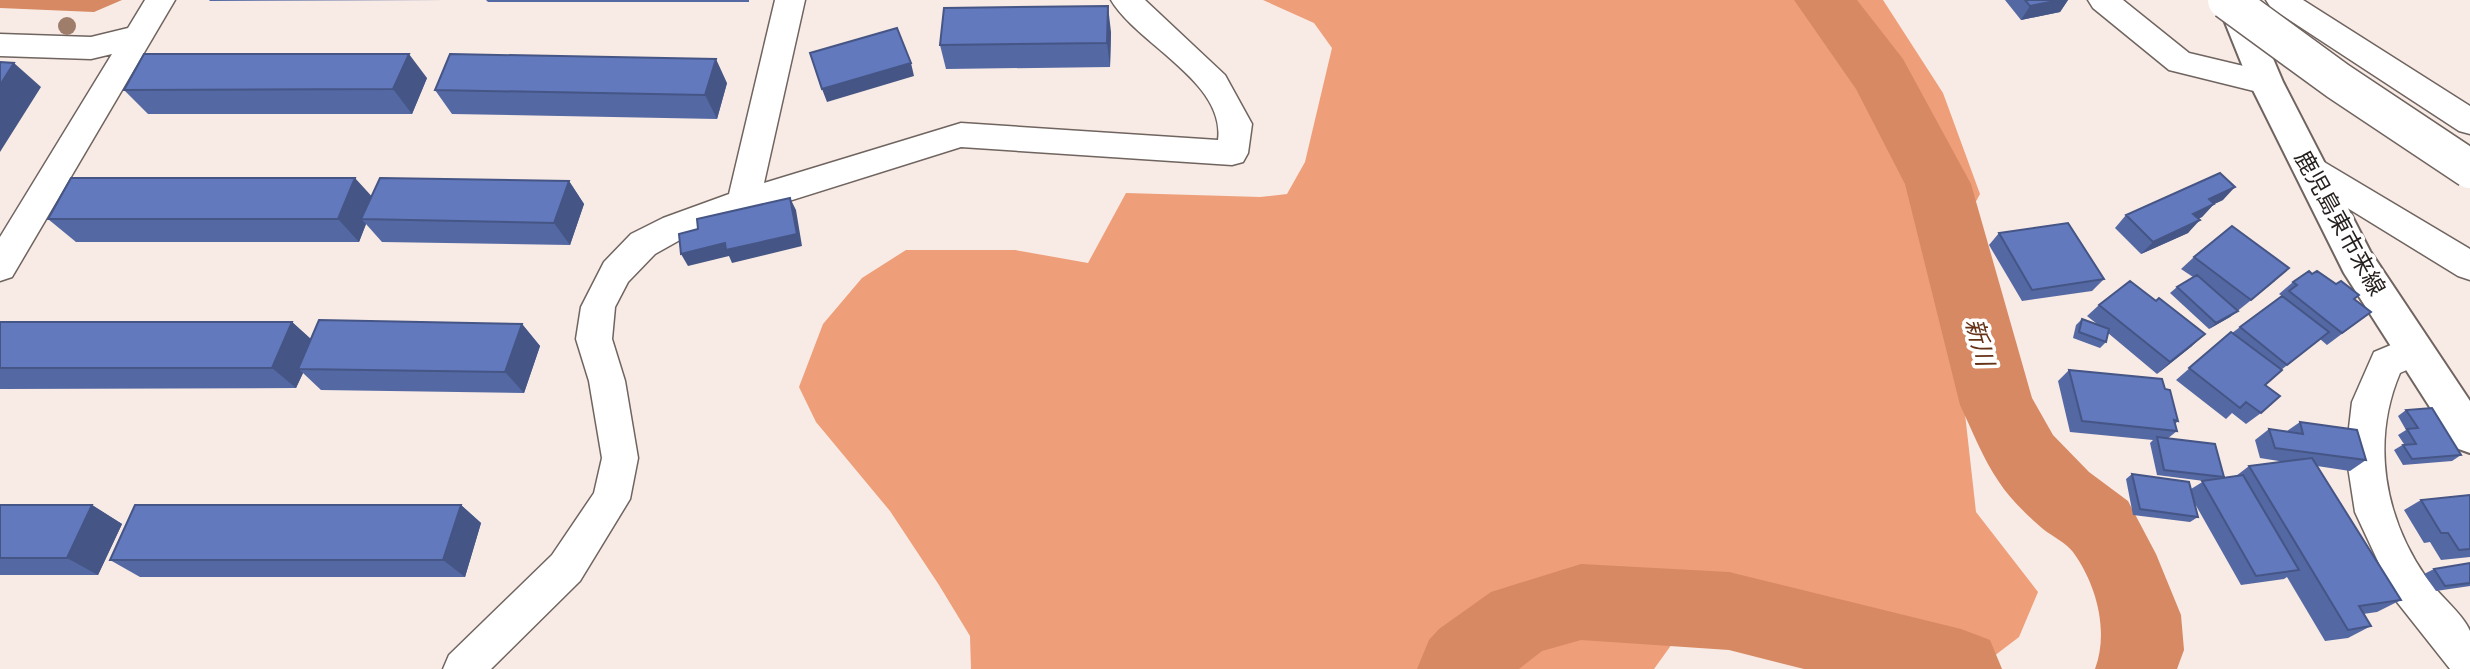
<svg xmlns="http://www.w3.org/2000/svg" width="2470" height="669" font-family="'DM Sans','Noto Sans JP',sans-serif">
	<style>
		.forest { fill: #ee9e78 }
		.water { fill: #d78963 }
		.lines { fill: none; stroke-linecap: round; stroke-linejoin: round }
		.river { fill: #d78963; fill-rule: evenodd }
		.street-casing { stroke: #6f645f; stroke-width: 3 }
		.primary-casing { stroke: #6f645f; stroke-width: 4 }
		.street { fill: #fff; fill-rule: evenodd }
		.primary { fill: #fff; fill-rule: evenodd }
		.highway-bridge-casing { stroke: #6f645f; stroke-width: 41; stroke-linecap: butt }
		.highway-bridge { stroke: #fff; stroke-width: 38 }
		.tree { fill: #9e7d6a }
		.wall { fill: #5468a3 }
		.shaded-wall { fill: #455585 }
		.building { fill: #6279be; stroke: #455585; stroke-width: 2 }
		.labels { text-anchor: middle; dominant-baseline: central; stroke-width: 7; stroke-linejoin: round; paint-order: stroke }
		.street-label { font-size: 23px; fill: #241f1d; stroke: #fff }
		.water-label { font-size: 24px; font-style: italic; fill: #653217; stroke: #fff }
	</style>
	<rect width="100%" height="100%" fill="#f8eae4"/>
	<path class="forest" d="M 1263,0 L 1883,0 L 1943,93 L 1980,194 L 1934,279 L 1963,396 L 1976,512 L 2038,592 L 2019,637 L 1977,669 L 1967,669 L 1723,573 L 1654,669 L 971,669 L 970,636 L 939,585 L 890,511 L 816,422 L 799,387 L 823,324 L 862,278 L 906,250 L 1015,250 L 1088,263 L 1126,193 L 1260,197 L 1287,194 L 1305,162 L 1332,48 L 1314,23 Z"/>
	<path class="water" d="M 0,0 L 122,0 L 94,12 L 0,8 Z"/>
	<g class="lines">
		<path class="river" d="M 1794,0 L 1857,0 L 1903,59 L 1971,184 L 2032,398 L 2053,435 L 2089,472 L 2128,501 L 2156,554 L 2181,615 L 2184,650 L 2177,669 L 2095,669 C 2109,632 2097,585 2073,552 C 2066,543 2052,536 2043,529 C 2028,516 2010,499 1999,482 C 1983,459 1972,430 1960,405 L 1905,184 L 1856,89 Z
			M 1581,564 L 1729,572 L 1961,629 L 1990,640 L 2002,669 L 1804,669 L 1729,650 L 1581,640 L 1542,651 L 1519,669 L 1417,669 L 1429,640 L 1439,629 L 1491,592 Z"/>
		<defs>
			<path id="street" d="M 145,0 L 175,0 L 12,277 L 0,281 L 0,237 L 112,54 L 91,59 L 0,56 L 0,34 L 91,37 L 128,28 Z
				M 775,0 L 805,0 L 764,183 L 961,123 L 1218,140 C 1226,82 1137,44 1111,0 L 1145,0 L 1225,75 L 1252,124 L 1248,153 L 1243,162 L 1232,165 L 961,147 L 751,213 L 687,236 L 655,254 L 628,282 L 615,307 L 612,339 L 625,381 L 638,458 L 630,499 L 580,581 L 491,669 L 443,669 L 449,655 L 552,555 L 594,493 L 602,458 L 589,381 L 576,339 L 581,307 L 604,262 L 631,234 L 663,218 L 729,194 Z
				M 2088,0 L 2123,0 L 2189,53 L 2277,74 L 2281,82 L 2277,90 L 2266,94 L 2169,70 L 2093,8 Z
				M 2266,0 L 2303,0 L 2470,106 L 2470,134 L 2459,131 L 2271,8 Z
				M 2308,155 L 2319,159 L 2470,249 L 2470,280 L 2458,276 L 2297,177 L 2292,168 L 2297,159 Z
				M 2415,335 L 2427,339 L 2433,350 L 2427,361 L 2400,373 C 2371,441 2384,517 2426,577 C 2437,593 2464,615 2470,631 C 2470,641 2470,659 2470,669 L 2450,669 L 2397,602 L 2355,512 L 2346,454 L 2352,402 L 2374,352 Z"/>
			<path id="primary" d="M 2216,0 L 2248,0 L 2283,82 L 2370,251 L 2470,401 L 2470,453 L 2456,448 L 2344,273 L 2249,82 Z"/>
		</defs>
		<use href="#street" class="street-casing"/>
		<use href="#primary" class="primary-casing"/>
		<use href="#street" class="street"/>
		<use href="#primary" class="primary"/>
		<defs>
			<path id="highway-bridge" d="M 2227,0 L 2338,81 L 2470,169"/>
		</defs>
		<use href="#highway-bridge" class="highway-bridge-casing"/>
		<use href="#highway-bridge" class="highway-bridge"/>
	</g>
	<circle class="tree" cx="67" cy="26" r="9"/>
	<path class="wall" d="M 209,0 L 447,0 L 210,1 Z
		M 486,0 L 749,0 L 749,2 L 488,2 Z
		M 2005,0 L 2068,0 L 2060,12 L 2021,20 Z
		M 1111,32 L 1110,67 L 946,69 L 940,45 Z
		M 427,78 L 412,114 L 148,114 L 124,90 Z
		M 727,83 L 717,119 L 452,114 L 435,90 Z
		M 569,181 L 584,204 L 570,245 L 382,242 L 366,224 L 359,242 L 76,242 L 48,219 L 372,197 Z
		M 2223,200 L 2214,204 L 2202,217 L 2198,219 L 2188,233 L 2141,254 L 2115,228 L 2126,215 Z
		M 1999,233 L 2104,279 L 2092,291 L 2022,301 L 1989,245 Z
		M 2194,257 L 2275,281 L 2230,317 L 2209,329 L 2170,293 L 2177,287 L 2193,277 L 2181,269 Z
		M 2312,274 L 2354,299 L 2371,312 L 2327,345 L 2320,339 L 2281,370 L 2265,385 L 2261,413 L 2246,424 L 2232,413 L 2226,419 L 2176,380 L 2231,332 L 2232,333 L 2282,296 L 2279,294 L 2293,282 Z
		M 2099,305 L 2192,346 L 2157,374 L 2108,333 L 2106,342 L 2100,348 L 2073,338 L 2076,325 L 2082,319 L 2097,324 L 2087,316 Z
		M 0,322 L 292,322 L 311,339 L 522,324 L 540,346 L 524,393 L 321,390 L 303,373 L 296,388 L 0,389 Z
		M 2069,370 L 2165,389 L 2178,421 L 2175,424 L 2177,431 L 2167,439 L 2224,477 L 2222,478 L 2236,476 L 2249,466 L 2285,462 L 2260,458 L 2255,440 L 2269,429 L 2287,431 L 2300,422 L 2366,460 L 2350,471 L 2317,466 L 2401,600 L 2377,612 L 2363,614 L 2371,626 L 2348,638 L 2325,641 L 2287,577 L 2284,579 L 2241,585 L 2194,502 L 2198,517 L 2190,522 L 2133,515 L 2126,479 L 2132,474 L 2191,489 L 2204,481 L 2157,475 L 2150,443 L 2153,440 L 2070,432 L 2058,381 Z
		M 2406,410 L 2461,455 L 2452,461 L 2403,465 L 2394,450 L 2404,444 L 2398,435 L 2406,430 L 2398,416 Z
		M 2470,495 L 2470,557 L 2441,560 L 2430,542 L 2424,543 L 2404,510 L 2421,500 Z
		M 0,505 L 92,505 L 122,524 L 98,575 L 0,575 Z
		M 461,505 L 481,523 L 465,577 L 140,577 L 110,560 Z
		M 2470,563 L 2470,586 L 2436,591 L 2424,574 L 2434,569 Z"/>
	<path class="shaded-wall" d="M 2060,0 L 2068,0 L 2060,12 L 2021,20 L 2030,6 Z
		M 1108,6 L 1111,32 L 1110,67 L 1107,43 Z
		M 409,54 L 427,78 L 412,114 L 393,89 Z
		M 716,59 L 727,83 L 717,119 L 705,95 Z
		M 14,63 L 41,87 L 0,152 L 0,85 Z
		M 911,63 L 914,76 L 827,102 L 822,89 Z
		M 355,178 L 376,201 L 361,219 L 366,224 L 359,242 L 338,219 Z
		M 569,181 L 584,204 L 570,245 L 554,223 Z
		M 2235,187 L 2223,200 L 2197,212 L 2209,199 Z
		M 790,198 L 796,210 L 802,246 L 732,263 L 729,256 L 688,266 L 681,254 Z
		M 2214,204 L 2202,217 L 2181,226 L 2193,214 Z
		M 2200,220 L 2188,233 L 2141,254 L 2153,242 Z
		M 2238,311 L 2230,317 L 2209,329 L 2216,323 Z
		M 292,322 L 315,343 L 298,369 L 303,373 L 296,388 L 272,368 Z
		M 522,324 L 540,346 L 524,393 L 505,372 Z
		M 2205,334 L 2192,346 L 2157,374 L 2170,362 Z
		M 92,505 L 122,524 L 98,575 L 67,558 Z
		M 461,505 L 481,523 L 465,577 L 443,560 Z"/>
	<path class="building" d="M 2025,0 L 2060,0 L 2030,6 Z
		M 1108,6 L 1107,43 L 940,45 L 944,8 Z
		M 897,28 L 911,63 L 822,89 L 810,53 Z
		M 144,54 L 409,54 L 393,89 L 124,90 Z
		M 450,54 L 716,59 L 705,95 L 435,90 Z
		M 0,62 L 14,63 L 0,85 Z
		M 2220,173 L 2235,187 L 2209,199 L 2214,204 L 2193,214 L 2200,220 L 2153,242 L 2126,215 Z
		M 71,178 L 355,178 L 338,219 L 48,219 Z
		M 380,178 L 569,181 L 554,223 L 361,219 Z
		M 790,198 L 797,234 L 726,250 L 725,243 L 681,254 L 679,234 L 698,229 L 697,219 Z
		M 2068,223 L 2104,279 L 2032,290 L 1999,233 Z
		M 2232,226 L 2289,268 L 2251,300 L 2194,257 Z
		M 2309,271 L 2312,274 L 2317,271 L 2336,284 L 2341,281 L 2359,295 L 2354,299 L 2371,312 L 2342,333 L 2289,291 L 2297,285 L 2293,282 Z
		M 2197,275 L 2238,311 L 2216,323 L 2177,287 Z
		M 2130,281 L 2156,301 L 2159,298 L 2205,334 L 2170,362 L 2099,305 Z
		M 2282,296 L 2329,332 L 2287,365 L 2240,327 Z
		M 2082,319 L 2109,329 L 2106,342 L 2079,332 Z
		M 319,320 L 522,324 L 505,372 L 298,369 Z
		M 0,322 L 292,322 L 272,368 L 0,368 Z
		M 2231,332 L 2282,370 L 2265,385 L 2280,396 L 2261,413 L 2246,402 L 2240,408 L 2189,368 Z
		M 2069,370 L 2162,379 L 2165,389 L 2170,390 L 2178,421 L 2174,420 L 2177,431 L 2082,421 Z
		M 2432,408 L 2461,455 L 2412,459 L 2403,445 L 2416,444 L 2407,429 L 2418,428 L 2406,410 Z
		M 2300,422 L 2357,430 L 2366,460 L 2275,448 L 2269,429 L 2303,434 Z
		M 2157,437 L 2215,444 L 2224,477 L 2164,470 Z
		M 2312,458 L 2401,600 L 2359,606 L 2371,626 L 2348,630 L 2249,466 Z
		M 2132,474 L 2189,482 L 2198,517 L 2140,509 Z
		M 2243,475 L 2299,570 L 2256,576 L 2202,481 Z
		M 2470,495 L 2470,549 L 2459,550 L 2448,533 L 2441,533 L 2421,500 Z
		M 0,505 L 92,505 L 67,558 L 0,558 Z
		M 135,505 L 461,505 L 443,560 L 110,560 Z
		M 2470,563 L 2470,583 L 2445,586 L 2434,569 Z"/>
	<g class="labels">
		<g class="street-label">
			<text transform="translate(2340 223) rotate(61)">鹿児島東市来線</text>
		</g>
		<g class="water-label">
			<text transform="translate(1980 342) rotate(75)">新川</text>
		</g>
	</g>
</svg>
